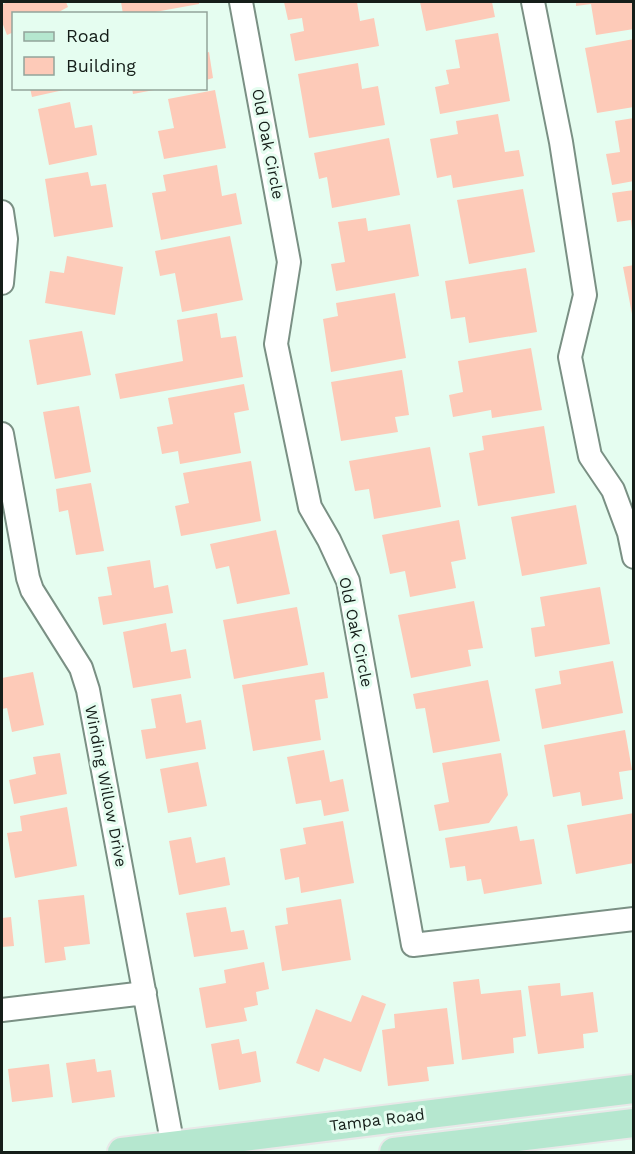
<svg xmlns="http://www.w3.org/2000/svg" width="635" height="1154" font-family="'Work Sans',sans-serif">
	<style>
		.building { fill: #fdcab8 }
		.lines { fill: none; stroke-linecap: round; stroke-linejoin: round }
		.minor-casing { stroke: #7a9084; stroke-width: 26 }
		.major-casing { stroke: #e8e8e8; stroke-width: 32 }
		.minor { stroke: #fff; stroke-width: 22 }
		.major { stroke: #b5e7cf; stroke-width: 28 }
		.labels { text-anchor: middle; dominant-baseline: central; stroke-width: 6; stroke-linejoin: round; paint-order: stroke }
		.street-label { font-size: 16px; fill: #151e19; stroke: #e5fdf0 }
	</style>
	<rect width="100%" height="100%" fill="#e5fdf0"/>
	<path class="building" d="M 7,2 L 66,2 L 68,7 L 55,14 L 14,14 L 14,32 L 7,35 L 2,22 L 2,5 Z
		M 121,2 L 199,2 L 199,4 L 144,14 L 123,14 Z
		M 284,2 L 357,2 L 360,21 L 374,18 L 379,46 L 295,61 L 290,34 L 304,31 L 302,18 L 288,20 Z
		M 420,2 L 492,2 L 495,17 L 426,31 Z
		M 576,2 L 634,2 L 634,29 L 596,35 L 591,4 L 576,6 Z
		M 498,33 L 510,101 L 440,114 L 435,87 L 449,84 L 446,70 L 460,68 L 455,40 Z
		M 634,39 L 634,107 L 597,113 L 585,48 Z
		M 209,52 L 213,78 L 206,80 L 206,53 Z
		M 358,63 L 362,89 L 378,86 L 385,125 L 309,138 L 298,74 Z
		M 30,88 L 68,88 L 68,89 L 32,97 Z
		M 132,88 L 154,88 L 154,90 L 133,94 Z
		M 215,90 L 226,148 L 164,159 L 158,131 L 174,128 L 168,99 Z
		M 70,102 L 75,128 L 92,125 L 97,155 L 49,165 L 38,109 Z
		M 498,114 L 505,152 L 519,150 L 524,176 L 453,188 L 451,175 L 437,178 L 430,139 L 458,134 L 456,121 Z
		M 634,118 L 634,181 L 612,185 L 606,154 L 620,152 L 615,121 Z
		M 389,138 L 400,195 L 332,208 L 327,177 L 319,179 L 314,153 Z
		M 217,165 L 222,196 L 236,193 L 242,224 L 161,240 L 152,193 L 166,191 L 163,175 Z
		M 88,172 L 91,186 L 106,184 L 113,227 L 54,237 L 45,179 Z
		M 523,189 L 535,252 L 469,264 L 457,200 Z
		M 634,190 L 634,230 L 632,230 L 631,220 L 617,222 L 612,193 Z
		M 366,218 L 368,231 L 410,224 L 419,276 L 336,291 L 331,264 L 345,262 L 338,222 Z
		M 230,236 L 243,300 L 182,312 L 175,273 L 160,276 L 155,251 Z
		M 67,256 L 123,267 L 115,315 L 45,303 L 50,271 L 64,273 Z
		M 634,265 L 634,314 L 632,314 L 623,267 Z
		M 526,268 L 537,332 L 469,343 L 465,317 L 451,319 L 445,281 Z
		M 395,293 L 406,358 L 331,372 L 323,319 L 338,316 L 336,303 Z
		M 217,313 L 221,338 L 236,336 L 243,377 L 120,399 L 115,374 L 183,361 L 177,320 Z
		M 82,331 L 91,375 L 37,385 L 29,340 Z
		M 531,348 L 542,410 L 492,418 L 491,410 L 453,417 L 449,395 L 463,392 L 458,361 Z
		M 402,370 L 409,415 L 395,417 L 398,432 L 341,441 L 331,382 Z
		M 244,384 L 249,410 L 234,413 L 241,453 L 180,464 L 178,451 L 162,454 L 157,427 L 173,424 L 168,398 Z
		M 79,406 L 91,472 L 55,479 L 43,412 Z
		M 544,426 L 555,493 L 478,506 L 469,453 L 484,450 L 482,436 Z
		M 430,447 L 441,507 L 374,519 L 369,489 L 355,491 L 349,461 Z
		M 251,461 L 261,521 L 181,536 L 175,506 L 189,503 L 183,473 Z
		M 91,483 L 104,551 L 76,555 L 68,510 L 59,512 L 56,489 Z
		M 576,505 L 587,564 L 522,576 L 511,517 Z
		M 459,520 L 466,559 L 451,562 L 456,588 L 410,597 L 405,571 L 390,574 L 382,535 Z
		M 276,530 L 290,594 L 237,604 L 229,566 L 216,569 L 210,544 Z
		M 150,560 L 154,588 L 168,585 L 173,613 L 103,625 L 98,597 L 112,595 L 107,567 Z
		M 600,587 L 610,644 L 535,657 L 531,628 L 545,626 L 540,597 Z
		M 474,601 L 483,648 L 468,650 L 471,666 L 411,678 L 398,615 Z
		M 297,607 L 308,665 L 234,679 L 223,620 Z
		M 166,623 L 171,652 L 186,649 L 191,678 L 133,688 L 123,632 Z
		M 613,661 L 623,713 L 542,729 L 535,689 L 561,684 L 559,671 Z
		M 33,672 L 44,725 L 12,732 L 7,708 L 2,709 L 2,678 Z
		M 324,672 L 328,698 L 315,700 L 321,740 L 253,751 L 242,685 Z
		M 488,680 L 500,741 L 433,753 L 425,708 L 416,709 L 413,694 Z
		M 181,694 L 186,723 L 201,720 L 206,749 L 146,759 L 141,730 L 156,728 L 151,699 Z
		M 625,730 L 632,770 L 619,772 L 623,799 L 582,806 L 580,792 L 553,797 L 544,745 Z
		M 324,750 L 330,782 L 343,779 L 349,811 L 324,816 L 321,800 L 296,804 L 287,757 Z
		M 60,753 L 67,794 L 14,804 L 9,780 L 36,774 L 33,757 Z
		M 501,753 L 508,795 L 489,823 L 439,831 L 434,805 L 449,802 L 442,763 Z
		M 198,762 L 207,806 L 168,813 L 160,769 Z
		M 67,807 L 77,866 L 15,878 L 7,833 L 22,831 L 20,816 Z
		M 634,813 L 634,863 L 576,874 L 567,825 Z
		M 343,821 L 354,883 L 301,893 L 299,877 L 285,880 L 280,849 L 306,844 L 303,828 Z
		M 517,826 L 520,841 L 534,839 L 542,884 L 484,894 L 481,879 L 467,881 L 465,866 L 450,868 L 445,838 Z
		M 191,837 L 196,863 L 225,857 L 230,885 L 179,895 L 169,841 Z
		M 84,895 L 90,944 L 64,947 L 66,960 L 45,963 L 38,900 Z
		M 341,899 L 351,960 L 282,971 L 275,926 L 288,924 L 286,908 Z
		M 226,907 L 231,932 L 244,930 L 248,949 L 194,957 L 186,913 Z
		M 11,917 L 14,946 L 2,947 L 2,918 Z
		M 264,962 L 269,989 L 256,992 L 258,1005 L 244,1008 L 247,1021 L 206,1028 L 199,988 L 226,983 L 224,970 Z
		M 479,979 L 481,994 L 521,990 L 526,1036 L 513,1038 L 514,1053 L 462,1060 L 453,982 Z
		M 560,983 L 561,996 L 593,992 L 598,1032 L 583,1034 L 584,1048 L 538,1054 L 528,986 Z
		M 362,995 L 386,1004 L 361,1072 L 324,1058 L 319,1072 L 296,1063 L 316,1009 L 351,1022 Z
		M 447,1008 L 454,1064 L 427,1067 L 429,1081 L 388,1086 L 382,1030 L 395,1028 L 394,1014 Z
		M 239,1039 L 242,1054 L 256,1051 L 261,1082 L 219,1090 L 211,1044 Z
		M 95,1059 L 97,1072 L 111,1070 L 115,1097 L 72,1103 L 66,1063 Z
		M 49,1064 L 53,1097 L 12,1102 L 8,1069 Z"/>
	<g class="lines">
		<defs>
			<path id="minor" d="M 241,2 L 289,262 L 276,344 L 310,507 L 329,540 L 348,581 L 413,945 L 634,919
				M 533,2 L 561,142 L 585,295 L 570,357 L 590,456 L 613,490 L 629,533 L 634,557
				M 2,212 L 6,239 L 2,283
				M 2,434 L 28,578 L 32,590 L 81,668 L 88,690 L 174,1152
				M 2,1010 L 145,993"/>
			<path id="major" d="M 122,1152 L 634,1089
				M 394,1152 L 634,1123"/>
		</defs>
		<use href="#minor" class="minor-casing"/>
		<use href="#major" class="major-casing"/>
		<use href="#minor" class="minor"/>
		<use href="#major" class="major"/>
	</g>
	<g class="labels">
		<g class="street-label">
			<text transform="translate(268 144) rotate(79)">Old Oak Circle</text>
			<text transform="translate(356 632) rotate(78)">Old Oak Circle</text>
			<text transform="translate(106 786) rotate(79)">Winding Willow Drive</text>
			<text transform="translate(377 1120) rotate(-7)">Tampa Road</text>
		</g>
	</g>
	<rect width="635" height="1154" fill="none" stroke="#151e19" stroke-width="6"/>
	<rect x="12" y="12" width="195" height="78" fill="#e5fdf0" stroke="#92a49a" stroke-width="1.5"/>
	<rect x="24" y="32" width="30" height="9" fill="#b5e7cf" stroke="#92a49a" stroke-width="1.5"/>
	<text x="66" y="42" font-size="18" fill="#151e19">Road</text>
	<rect x="24" y="57" width="30" height="18" fill="#fdcab8" stroke="#92a49a" stroke-width="1.5"/>
	<text x="66" y="72" font-size="18" fill="#151e19">Building</text>
</svg>
